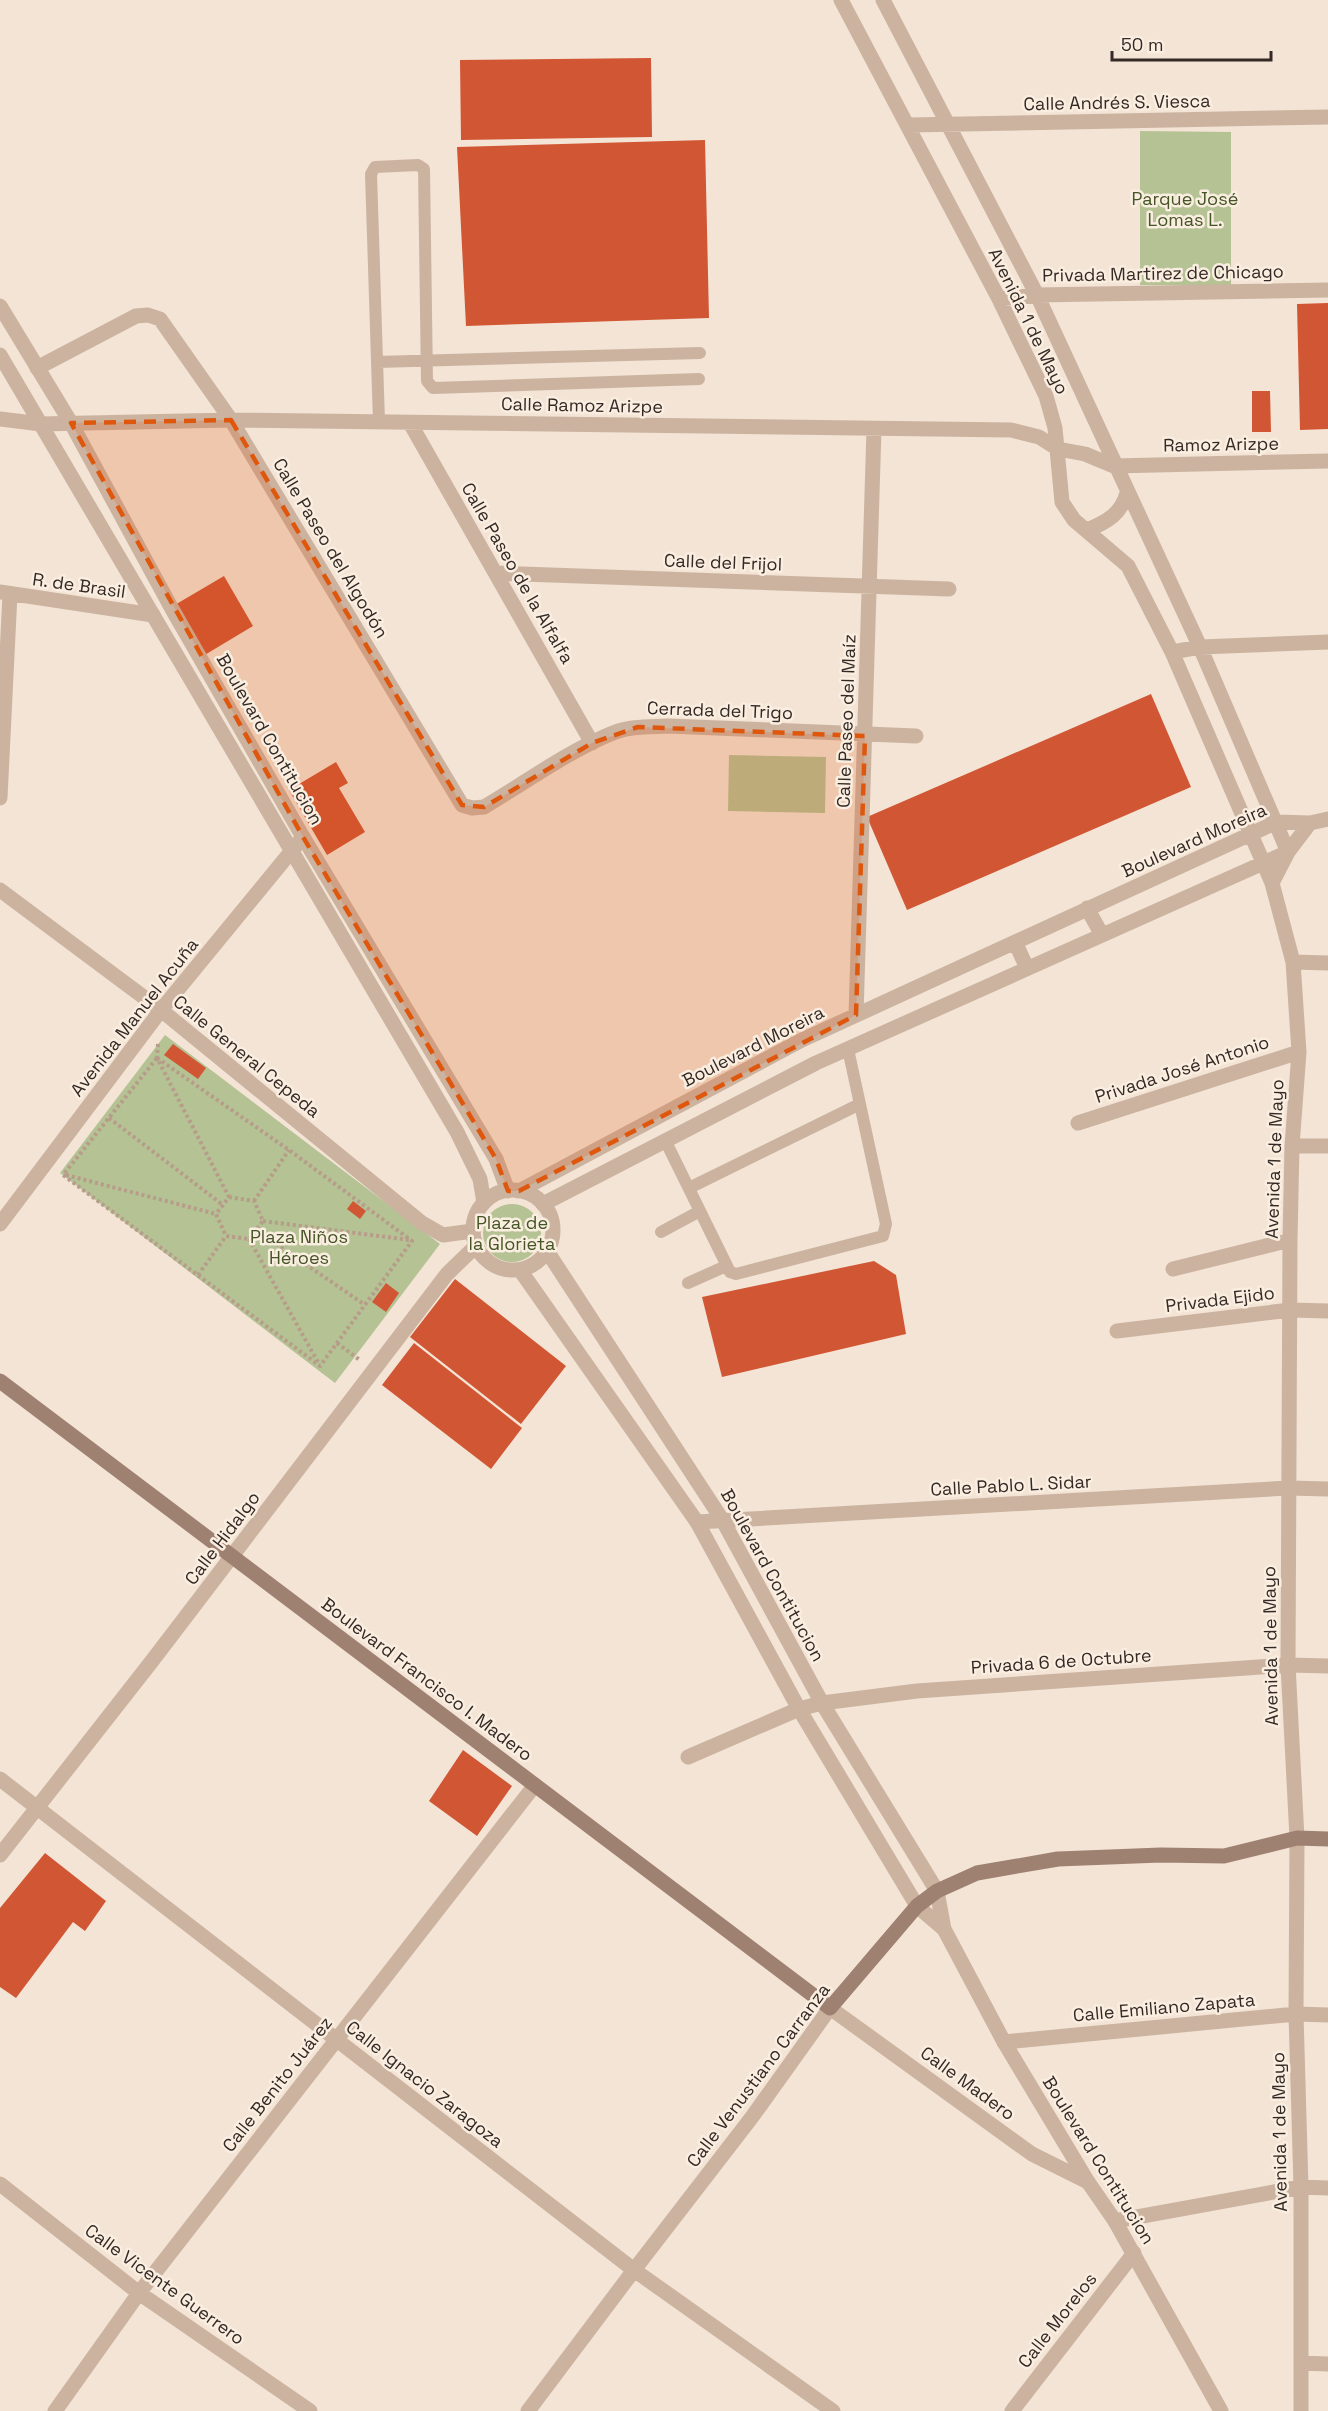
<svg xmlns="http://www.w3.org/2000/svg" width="1328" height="2411" font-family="'Space Grotesk',sans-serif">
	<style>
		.green { fill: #b4c294 }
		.building { fill: #d15634 }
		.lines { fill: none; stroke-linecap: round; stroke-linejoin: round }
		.path { stroke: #b79c8a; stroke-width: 4; stroke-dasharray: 3 3; stroke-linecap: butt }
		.service { stroke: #cbb3a0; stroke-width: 12 }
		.minor { stroke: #cbb3a0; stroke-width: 15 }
		.tertiary { stroke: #cbb3a0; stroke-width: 15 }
		.secondary { stroke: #9f8172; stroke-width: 15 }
		.marked { fill: #df570d; fill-opacity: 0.2; stroke: #df570d; stroke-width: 4.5; stroke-dasharray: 12 8; stroke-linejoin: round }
		.labels { text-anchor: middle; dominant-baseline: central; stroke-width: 5; stroke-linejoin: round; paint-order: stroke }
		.street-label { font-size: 18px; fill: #342924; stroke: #faeee1 }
		.park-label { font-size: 18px; fill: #455526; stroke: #faeee1 }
	</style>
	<rect width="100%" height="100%" fill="#f3e4d5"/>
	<path class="green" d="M 1140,131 L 1231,132 L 1231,285 L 1140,285 Z
		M 729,755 L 826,757 L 825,813 L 728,811 Z
		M 165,1035 L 440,1244 L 335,1383 L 60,1173 Z
		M483 1233a29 29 0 1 1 58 0a29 29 0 1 1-58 0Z"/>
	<path class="building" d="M 651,58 L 652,137 L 461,140 L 460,60 Z
		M 705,140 L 709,318 L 466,326 L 457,147 Z
		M 1328,303 L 1328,429 L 1300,430 L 1297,304 Z
		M 1252,391 L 1270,391 L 1271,432 L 1252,432 Z
		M 224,576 L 253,626 L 203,656 L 173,606 Z
		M 1151,694 L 1191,787 L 907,910 L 867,817 Z
		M 336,762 L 348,783 L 339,788 L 365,832 L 327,855 L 289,790 Z
		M 173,1044 L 206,1068 L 198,1079 L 164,1055 Z
		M 353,1201 L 366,1211 L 360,1219 L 347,1209 Z
		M 874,1261 L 896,1275 L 906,1334 L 722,1377 L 702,1297 Z
		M 455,1279 L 566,1366 L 521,1424 L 410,1337 Z
		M 386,1283 L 399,1293 L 386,1312 L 372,1302 Z
		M 414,1343 L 522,1428 L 491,1469 L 382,1385 Z
		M 463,1750 L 512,1786 L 477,1836 L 429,1801 Z
		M 45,1853 L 106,1901 L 85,1931 L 73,1922 L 16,1998 L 0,1987 L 0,1908 Z"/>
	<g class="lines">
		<path class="path" d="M 158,1044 L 157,1058 L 229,1197
			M 157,1058 L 289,1150 L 412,1241 L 320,1366 L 63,1175 Z
			M 109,1118 L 223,1205
			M 66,1175 L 216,1214
			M 229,1197 L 254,1201 L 263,1221 L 249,1239 L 226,1236 L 216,1214 Z
			M 254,1201 L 289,1150
			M 263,1221 L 410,1240
			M 256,1230 L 365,1305
			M 249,1239 L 319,1364
			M 198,1275 L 226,1236
			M 337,1343 L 361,1361"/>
		<path class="service" d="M 377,362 L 700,353
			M 379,422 L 371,174 L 375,167 L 418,165 L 424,169 L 427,381 L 433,388 L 699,379
			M 665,1140 L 730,1272 L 736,1274 L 883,1236 L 886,1224 L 848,1049
			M 689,1188 L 860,1104
			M 661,1232 L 700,1211
			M 688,1283 L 726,1266"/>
		<path class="minor" d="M 841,0 L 999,299 L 1046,396 L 1055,428 L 1062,502 L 1074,520 L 1128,566 L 1172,652 L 1272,883 L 1293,962 L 1299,1052 L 1292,1146 L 1290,1240 L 1288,1665 L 1297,1838 L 1296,2014 L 1301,2187 L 1301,2411
			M 883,0 L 1037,295 L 1200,647 L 1288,852 L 1272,883
			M 908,125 L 1328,117
			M 999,299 L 1037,295 L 1328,290
			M 37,368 L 136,316 L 148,315 L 160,319 L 231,420 L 462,805 L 472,808 L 484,807 C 523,784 572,749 613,733 C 630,726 649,727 668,726 L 916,736
			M 0,419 L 41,424 L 231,420 L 1011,430 L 1039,437 L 1058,449 L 1085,454 L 1114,466 L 1328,461
			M 410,423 L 592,743
			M 1087,530 C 1107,522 1121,514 1127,493
			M 496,573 L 949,589
			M 0,592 L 153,615
			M 1172,652 L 1200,647 L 1328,642
			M 0,798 L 10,594
			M 0,890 L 161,1010 L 422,1223 L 443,1235 L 473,1231
			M 1087,908 L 1102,935
			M 1015,942 L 1027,968
			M 1293,962 L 1328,963
			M 856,1015 L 874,429
			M 1078,1123 L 1299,1052
			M 1292,1146 L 1328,1146
			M 519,1191 L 802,1040 L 1277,822 L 1310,823 L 1328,819
			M 543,1204 L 816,1063 L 1288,852 L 1310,823
			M 0,1224 L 161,1010 L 303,837
			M 1173,1269 L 1290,1240
			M 1117,1331 L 1290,1310 L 1328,1311
			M 697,1522 L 1288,1488 L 1328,1489
			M 688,1757 L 799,1709 L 822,1703 L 917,1691 L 1288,1665 L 1328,1666
			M 830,2008 L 1032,2154 L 1088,2182
			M 1004,2042 L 1296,2014 L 1328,2015
			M 0,2184 L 139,2293 L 310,2411
			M 1115,2221 L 1301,2187 L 1328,2188
			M 1301,2363 L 1328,2364
			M 55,2411 L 139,2293 L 535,1785
			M 528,2411 L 634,2270 L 833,2411
			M 1012,2411 L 1134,2253"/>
		<path class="tertiary" d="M 0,306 L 71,423 L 172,609 L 303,837 L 496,1159 L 508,1191
			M 0,355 L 457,1132 L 480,1179 L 484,1203
			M473 1230a40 40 0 1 1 80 0a40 40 0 1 1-80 0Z
			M 547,1251 L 723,1521 L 822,1703 L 937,1891 L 944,1929 L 1004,2042 L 1088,2182 L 1115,2221 L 1221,2411
			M 520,1270 L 697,1522 L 799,1709 L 917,1906 L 944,1929
			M 0,1779 L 634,2270 L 752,2117 L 830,2008
			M 0,1855 L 152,1661 L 447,1274 L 476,1246"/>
		<path class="secondary" d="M 0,1381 L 830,2008 L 917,1906 L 937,1891 L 977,1873 L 1058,1859 L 1161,1855 L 1224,1856 L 1297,1838 L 1328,1839"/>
	</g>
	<path class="marked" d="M 231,420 L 462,805 L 484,807 L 592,743 L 638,727 L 865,736 L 856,1015 L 519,1191 L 508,1191 L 496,1159 L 303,837 L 71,423 Z"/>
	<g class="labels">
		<g class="street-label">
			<text transform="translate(1117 102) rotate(-1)">Calle Andrés S. Viesca</text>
			<text transform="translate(1163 273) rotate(-1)">Privada Martirez de Chicago</text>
			<text transform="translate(1029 321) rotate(64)">Avenida 1 de Mayo</text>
			<text transform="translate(582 405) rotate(1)">Calle Ramoz Arizpe</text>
			<text transform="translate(1221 444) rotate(-1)">Ramoz Arizpe</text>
			<text transform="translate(331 548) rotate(59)">Calle Paseo del Algodón</text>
			<text transform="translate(723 562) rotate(2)">Calle del Frijol</text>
			<text transform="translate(518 573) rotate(60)">Calle Paseo de la Alfalfa</text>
			<text transform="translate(79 585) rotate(8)">R. de Brasil</text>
			<text transform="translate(720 710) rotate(2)">Cerrada del Trigo</text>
			<text transform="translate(846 721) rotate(-88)">Calle Paseo del Maíz</text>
			<text transform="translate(270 739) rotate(60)">Boulevard Contitucion</text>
			<text transform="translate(1194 840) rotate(-24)">Boulevard Moreira</text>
			<text transform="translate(134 1017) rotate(-52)">Avenida Manuel Acuña</text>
			<text transform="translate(753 1046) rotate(-27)">Boulevard Moreira</text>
			<text transform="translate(247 1056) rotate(39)">Calle General Cepeda</text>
			<text transform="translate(1182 1069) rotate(-18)">Privada José Antonio</text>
			<text transform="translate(1274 1159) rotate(-88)">Avenida 1 de Mayo</text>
			<text transform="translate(1220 1299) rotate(-7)">Privada Ejido</text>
			<text transform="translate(1011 1485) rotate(-3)">Calle Pablo L. Sidar</text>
			<text transform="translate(222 1538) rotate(-53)">Calle Hidalgo</text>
			<text transform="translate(773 1575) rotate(61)">Boulevard Contitucion</text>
			<text transform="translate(1270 1646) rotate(-91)">Avenida 1 de Mayo</text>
			<text transform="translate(1061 1661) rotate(-4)">Privada 6 de Octubre</text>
			<text transform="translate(427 1679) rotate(37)">Boulevard Francisco I. Madero</text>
			<text transform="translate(1164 2007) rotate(-5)">Calle Emiliano Zapata</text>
			<text transform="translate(758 2075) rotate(-53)">Calle Venustiano Carranza</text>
			<text transform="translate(968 2083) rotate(36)">Calle Madero</text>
			<text transform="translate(277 2084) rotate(-52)">Calle Benito Juárez</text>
			<text transform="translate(425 2084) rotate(38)">Calle Ignacio Zaragoza</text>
			<text transform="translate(1279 2132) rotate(-91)">Avenida 1 de Mayo</text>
			<text transform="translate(1099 2160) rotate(58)">Boulevard Contitucion</text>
			<text transform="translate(165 2284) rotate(36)">Calle Vicente Guerrero</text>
			<text transform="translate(1057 2320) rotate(-52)">Calle Morelos</text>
		</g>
		<g class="park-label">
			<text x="1185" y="198">Parque José<tspan x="1185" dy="21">Lomas L.</tspan></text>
			<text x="512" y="1222">Plaza de<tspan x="512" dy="21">la Glorieta</tspan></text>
			<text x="299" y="1236">Plaza Niños<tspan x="299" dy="21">Héroes</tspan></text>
		</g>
	</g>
	<path d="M1112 51v9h159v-9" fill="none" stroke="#342924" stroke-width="3"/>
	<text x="1121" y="51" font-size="18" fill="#342924" stroke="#faeee1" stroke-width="4.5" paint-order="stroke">50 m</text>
</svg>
